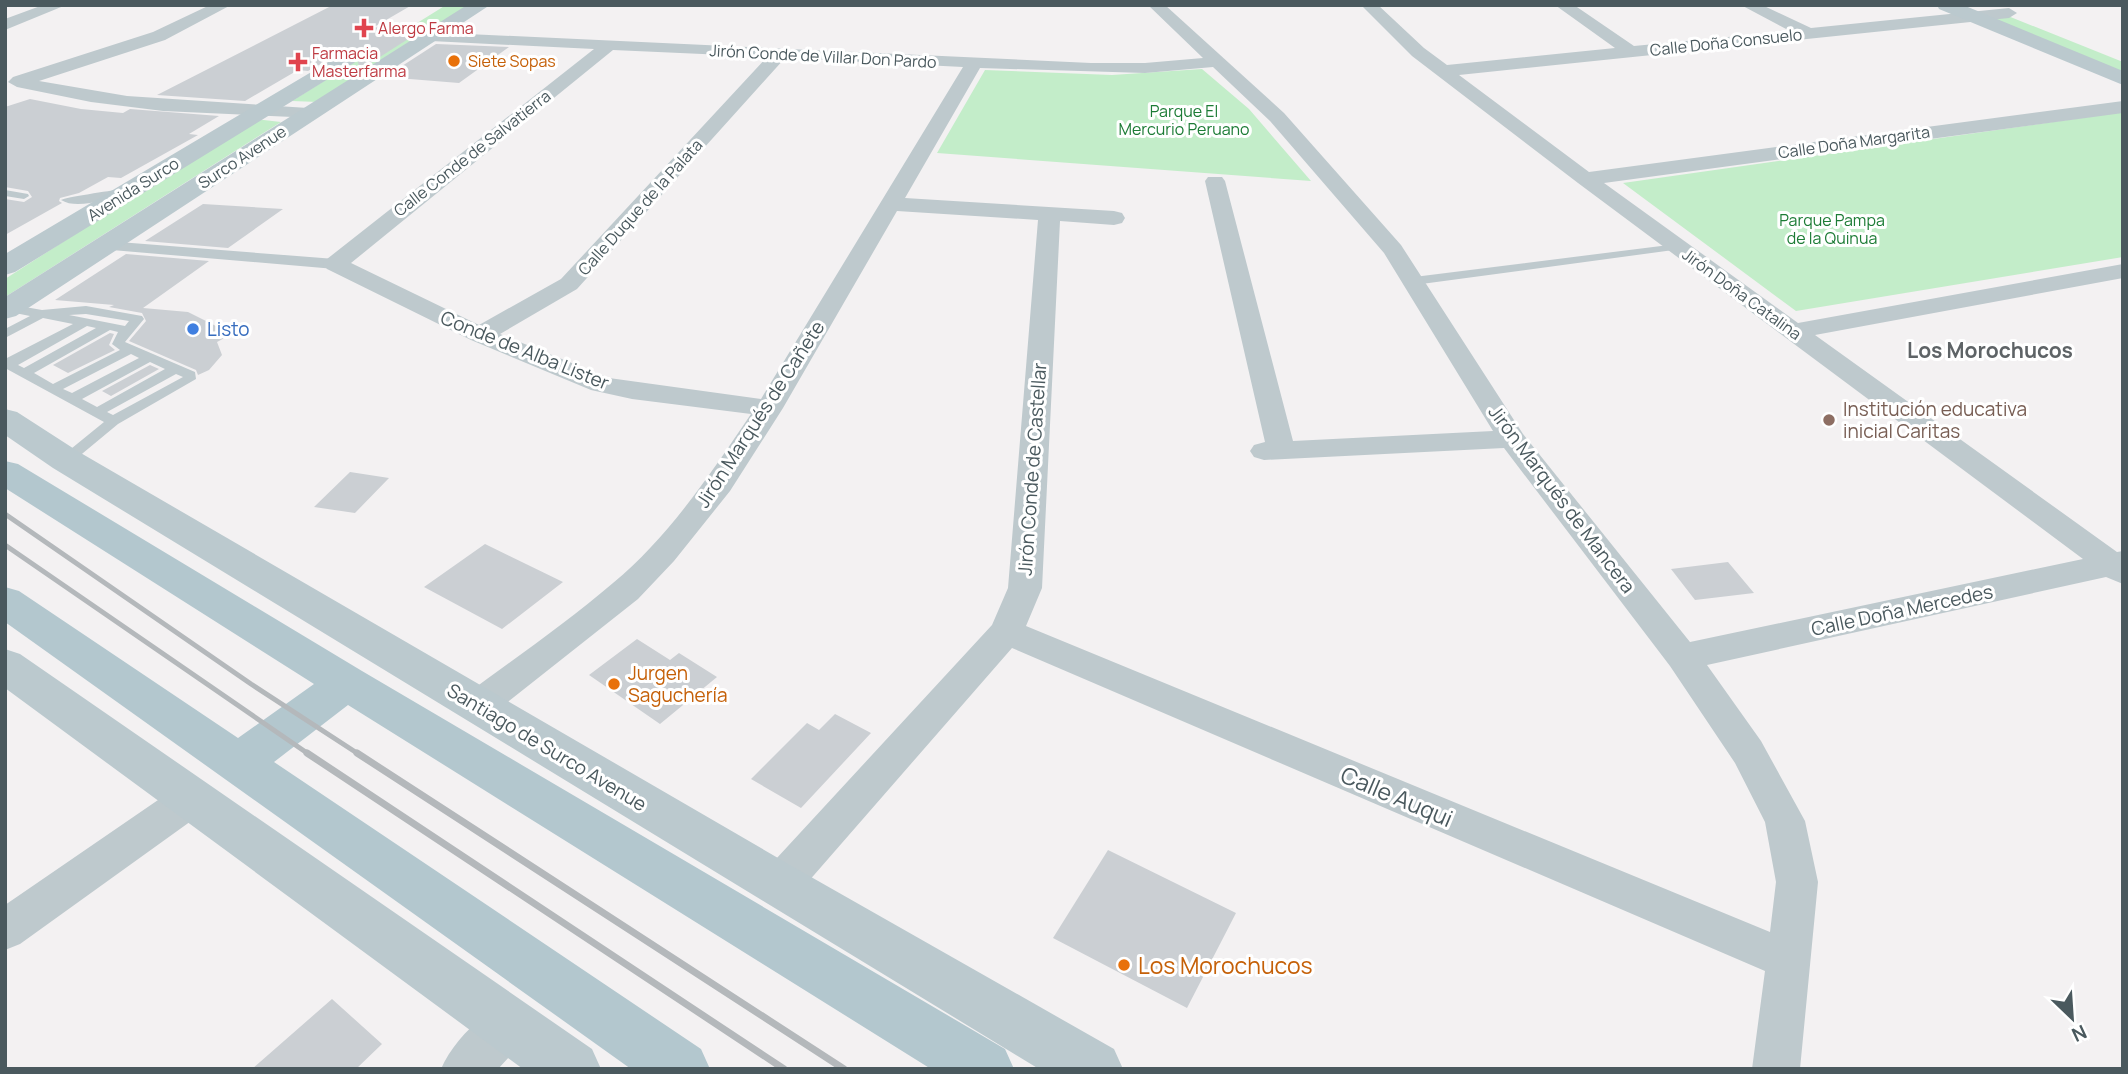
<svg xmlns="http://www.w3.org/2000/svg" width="2128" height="1074" font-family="Manrope,sans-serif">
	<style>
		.green { fill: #c3edc9 }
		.building { fill: #cbcfd3 }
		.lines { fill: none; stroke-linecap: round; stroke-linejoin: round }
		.service { fill: #bec9cd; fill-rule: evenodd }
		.pedestrian { fill: #bec9cd; fill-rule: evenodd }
		.minor { fill: #bec9cd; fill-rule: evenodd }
		.secondary { fill: #bbc9ce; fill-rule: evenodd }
		.primary { fill: #b3c7ce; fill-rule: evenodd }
		.rail-far1 { stroke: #b4b8bb; stroke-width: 5 }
		.rail { stroke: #b4b8bb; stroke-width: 7 }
		.health-dot { fill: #e0444e; stroke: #fff; stroke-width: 2.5 }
		.food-dot { fill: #e8710a; stroke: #fff; stroke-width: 2.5 }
		.shop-dot { fill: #3f7fe0; stroke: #fff; stroke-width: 2.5 }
		.education-dot { fill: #8d6e63; stroke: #fff; stroke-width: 2.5 }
		.labels { text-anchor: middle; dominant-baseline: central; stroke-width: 6; stroke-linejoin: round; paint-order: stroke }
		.far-health-label { font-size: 16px; fill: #be3a42; stroke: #fff; text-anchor: start }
		.far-street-label { font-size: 16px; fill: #4a595e; stroke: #fff }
		.far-food-label { font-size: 16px; fill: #c56008; stroke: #fff; text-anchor: start }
		.far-park-label { font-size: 16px; fill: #1d7c36; stroke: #fff }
		.shop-label { font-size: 19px; fill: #366cbe; stroke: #fff; text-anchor: start }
		.street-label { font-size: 19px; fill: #4a595e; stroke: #fff }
		.education-label { font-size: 19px; fill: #785e54; stroke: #fff; text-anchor: start }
		.food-label { font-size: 19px; fill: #c56008; stroke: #fff; text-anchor: start }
		.neighbourhood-label { font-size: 21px; font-weight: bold; fill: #5e6366; stroke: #fff }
		.near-street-label { font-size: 23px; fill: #4a595e; stroke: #fff }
		.near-food-label { font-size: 23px; fill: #c56008; stroke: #fff; text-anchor: start }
	</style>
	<rect width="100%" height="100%" fill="#f3f1f2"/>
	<path class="green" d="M 446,5 L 472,5 L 318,102 L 292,101 Z
		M 2008,16 L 2123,62 L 2123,77 L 1975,17 Z
		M 1202,69 L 1249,109 L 1311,181 L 937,153 L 985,70 L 1112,75 Z
		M 2123,112 L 2123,257 L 1796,311 L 1623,183 Z
		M 255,119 L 281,122 L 5,297 L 5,279 Z"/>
	<path class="building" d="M 333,5 L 412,5 L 374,27 L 416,34 L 361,69 L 358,63 L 360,57 L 350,50 L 346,50 L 308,71 L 298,70 L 245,101 L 157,95 Z
		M 436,44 L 509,47 L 459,83 L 385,77 Z
		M 30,99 L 81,109 L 123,113 L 130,109 L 219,116 L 189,134 L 198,135 L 121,178 L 108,177 L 79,193 L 60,198 L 59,201 L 62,203 L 5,235 L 5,199 L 24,202 L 32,197 L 28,191 L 5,187 L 5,107 Z
		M 203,204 L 283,209 L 228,248 L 145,241 Z
		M 126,254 L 209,261 L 143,308 L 188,312 L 232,334 L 217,342 L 222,355 L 209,370 L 198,375 L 196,370 L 129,341 L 146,321 L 142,313 L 109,307 L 114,305 L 55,300 Z
		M 110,333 L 114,334 L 109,345 L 115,350 L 68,373 L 53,365 Z
		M 150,365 L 159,369 L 111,396 L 102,391 Z
		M 350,472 L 389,478 L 355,513 L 314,507 Z
		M 485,544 L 563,582 L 502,629 L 424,587 Z
		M 1728,562 L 1754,593 L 1695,600 L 1671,569 Z
		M 637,639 L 670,660 L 679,653 L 717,677 L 660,724 L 589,675 Z
		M 835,714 L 871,733 L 801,808 L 751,779 L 807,723 L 819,730 Z
		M 1108,850 L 1236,913 L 1187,1008 L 1053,938 Z
		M 332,999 L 382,1044 L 356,1069 L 252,1069 Z"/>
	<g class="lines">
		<path class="service" d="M 121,189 L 125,190 L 125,194 C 107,199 77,210 61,200 C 66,197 110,191 121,189 Z
			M 5,190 L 28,194 L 29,196 L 24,199 L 5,196 Z
			M 1677,244 L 1681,245 L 1681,249 L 1414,285 L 1408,281 L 1414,277 Z
			M 8,304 L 42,310 L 86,306 L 142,316 L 144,319 L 125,342 L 195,372 L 196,379 L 118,424 L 71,463 L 61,463 L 59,460 L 61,457 L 104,422 L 5,368 L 5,359 L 73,324 L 43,318 L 5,338 L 5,329 L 30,316 L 5,311 L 5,305 ZM 86,314 L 129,321 L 125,326 L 69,315 ZM 87,326 L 96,328 L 24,368 L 18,365 ZM 110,330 L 118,332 L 112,344 L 120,350 L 53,384 L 34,373 ZM 131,354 L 139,358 L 72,393 L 63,389 ZM 150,362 L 165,369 L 97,407 L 82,399 ZM 176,374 L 183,377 L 113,415 L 107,412 Z"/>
		<path class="pedestrian" d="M 106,241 L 335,259 L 343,264 L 335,269 L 100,249 L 98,246 L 100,243 Z"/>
		<path class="minor" d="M 43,5 L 66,5 L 5,30 L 5,19 Z
			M 210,5 L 231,5 L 165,40 L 39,81 L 127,96 L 308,108 L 315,110 L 317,114 L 315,118 L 163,111 L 91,102 L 17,87 L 8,82 L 13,77 L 153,32 Z
			M 1148,5 L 1165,5 L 1284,113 L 1401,245 L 1523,434 L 1690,642 L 2083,559 L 1578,183 L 1412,56 L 1361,5 L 1378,5 L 1424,48 L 1447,65 L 1615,48 L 1555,5 L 1574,5 L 1634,46 L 1790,31 L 1741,5 L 1762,5 L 1811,28 L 2009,8 L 2017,13 L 2009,18 L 1459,75 L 1589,172 L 2123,101 L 2123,113 L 1604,183 L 1798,323 L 2123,264 L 2123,278 L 1815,335 L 2117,552 L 2123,551 L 2123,584 L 2106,577 L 1707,665 L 1761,741 L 1805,821 L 1818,882 L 1800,1069 L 1752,1069 L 1765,971 L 1012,648 L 794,898 L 779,904 L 764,898 L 758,885 L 764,872 L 992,625 L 1008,588 L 1038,220 L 897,211 L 783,408 L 730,491 L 674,561 L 638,599 L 490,716 L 477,720 L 464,716 L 459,706 L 464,696 C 514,659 566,623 613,583 C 669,537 711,473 751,414 L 632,399 L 591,390 L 471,340 L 327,269 L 323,264 L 327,259 L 594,49 L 431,41 L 425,40 L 423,36 L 425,32 L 1091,63 L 1145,63 L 1203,58 ZM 613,50 L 767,57 L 561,279 L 479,325 L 351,263 ZM 785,58 L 963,67 L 761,399 L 609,378 L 500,334 L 577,289 ZM 1213,67 L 1270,121 L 1384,253 L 1493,431 L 1293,441 L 1225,181 L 1222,177 L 1208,177 L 1205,181 L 1265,442 L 1254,445 L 1250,451 L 1254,457 L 1264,460 L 1504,448 L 1670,666 L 1735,763 L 1765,822 L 1776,882 L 1770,932 L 1026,626 L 1042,588 L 1060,221 L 1114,225 L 1122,223 L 1125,218 L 1122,213 L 1114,211 L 905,198 L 980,68 L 1145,73 Z
			M 191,783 L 205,787 L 211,799 L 205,811 L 20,944 L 5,950 L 5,905 L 177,787 Z
			M 509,1001 L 525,1008 L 532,1024 L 525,1040 L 498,1069 L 441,1069 C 453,1041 482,1013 509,1001 Z"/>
		<path class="secondary" d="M 467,5 L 490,5 L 16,316 L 5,319 L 5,297 Z
			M 1937,5 L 1963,5 L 2123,71 L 2123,85 L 1939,9 Z
			M 347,53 L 354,55 L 358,59 L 354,63 L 15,272 L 5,275 L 5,254 L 340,55 Z
			M 5,409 L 17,412 L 79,452 L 797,869 L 1114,1049 L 1123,1069 L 1039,1069 L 53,468 L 5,435 Z
			M 5,649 L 20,654 L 592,1049 L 601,1069 L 523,1069 L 5,688 Z"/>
		<path class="primary" d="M 5,461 L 18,464 L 362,671 L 1005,1049 L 1014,1069 L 931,1069 L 348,705 L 274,762 L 701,1049 L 710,1069 L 631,1069 L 5,622 L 5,587 L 19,591 L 238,738 L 314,684 L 5,488 Z"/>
		<path class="rail-far1" d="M 5,514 L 251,684 L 360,755
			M 5,545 L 310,755"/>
		<path class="rail" d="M 307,753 L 784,1069
			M 357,753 L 844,1069"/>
	</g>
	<g class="health-dot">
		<path d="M360.5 17.5h7v7h7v7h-7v7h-7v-7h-7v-7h7z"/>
		<path d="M294.5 51.5h7v7h7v7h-7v7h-7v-7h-7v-7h7z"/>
	</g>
	<g class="food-dot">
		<circle cx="454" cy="61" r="7"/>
		<circle cx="614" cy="684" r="7"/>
		<circle cx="1124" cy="965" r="7"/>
	</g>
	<circle class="shop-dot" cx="193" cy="329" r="7"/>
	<circle class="education-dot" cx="1829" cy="420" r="7"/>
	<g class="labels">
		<g class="far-health-label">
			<text x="378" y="28">Alergo Farma</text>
			<text x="312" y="53">Farmacia<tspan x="312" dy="18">Masterfarma</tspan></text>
		</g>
		<g class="far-street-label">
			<text transform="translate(1726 42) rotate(-6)">Calle Doña Consuelo</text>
			<text transform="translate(823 56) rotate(3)">Jirón Conde de Villar Don Pardo</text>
			<text transform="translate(1854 142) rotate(-8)">Calle Doña Margarita</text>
			<text transform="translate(472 153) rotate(-38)">Calle Conde de Salvatierra</text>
			<text transform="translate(242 157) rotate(-33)">Surco Avenue</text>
			<text transform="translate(133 189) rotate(-32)">Avenida Surco</text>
			<text transform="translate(640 207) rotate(-48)">Calle Duque de la Palata</text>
			<text transform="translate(1742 294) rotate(36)">Jirón Doña Catalina</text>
		</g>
		<g class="far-food-label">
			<text x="468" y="61">Siete Sopas</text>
		</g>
		<g class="far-park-label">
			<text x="1184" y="111">Parque El<tspan x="1184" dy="18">Mercurio Peruano</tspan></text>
			<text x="1832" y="220">Parque Pampa<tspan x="1832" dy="18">de la Quinua</tspan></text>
		</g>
		<g class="shop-label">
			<text x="207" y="329">Listo</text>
		</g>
		<g class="street-label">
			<text transform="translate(525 350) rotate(22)">Conde de Alba Lister</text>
			<text transform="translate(760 414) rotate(-57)">Jirón Marqués de Cañete</text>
			<text transform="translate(1032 469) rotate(-86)">Jirón Conde de Castellar</text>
			<text transform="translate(1562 499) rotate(53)">Jirón Marqués de Mancera</text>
			<text transform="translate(1902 610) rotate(-12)">Calle Doña Mercedes</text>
			<text transform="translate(547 747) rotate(31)">Santiago de Surco Avenue</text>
		</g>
		<g class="education-label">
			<text x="1843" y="409">Institución educativa<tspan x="1843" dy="22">inicial Caritas</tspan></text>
		</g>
		<g class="food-label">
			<text x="628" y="673">Jurgen<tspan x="628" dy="22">Saguchería</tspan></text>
		</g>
		<g class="neighbourhood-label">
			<text x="1990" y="350">Los Morochucos</text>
		</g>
		<g class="near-street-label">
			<text transform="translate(1397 796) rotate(23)">Calle Auqui</text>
		</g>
		<g class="near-food-label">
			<text x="1138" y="965">Los Morochucos</text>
		</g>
	</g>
	<rect width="2128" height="1074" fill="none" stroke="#4a595e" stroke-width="14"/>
	<g transform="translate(2072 1018) rotate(155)" stroke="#ffffff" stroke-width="5" paint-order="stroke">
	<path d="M0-5L12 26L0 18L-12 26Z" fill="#4a595e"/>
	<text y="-10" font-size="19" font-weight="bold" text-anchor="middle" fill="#4a595e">N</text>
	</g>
</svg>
